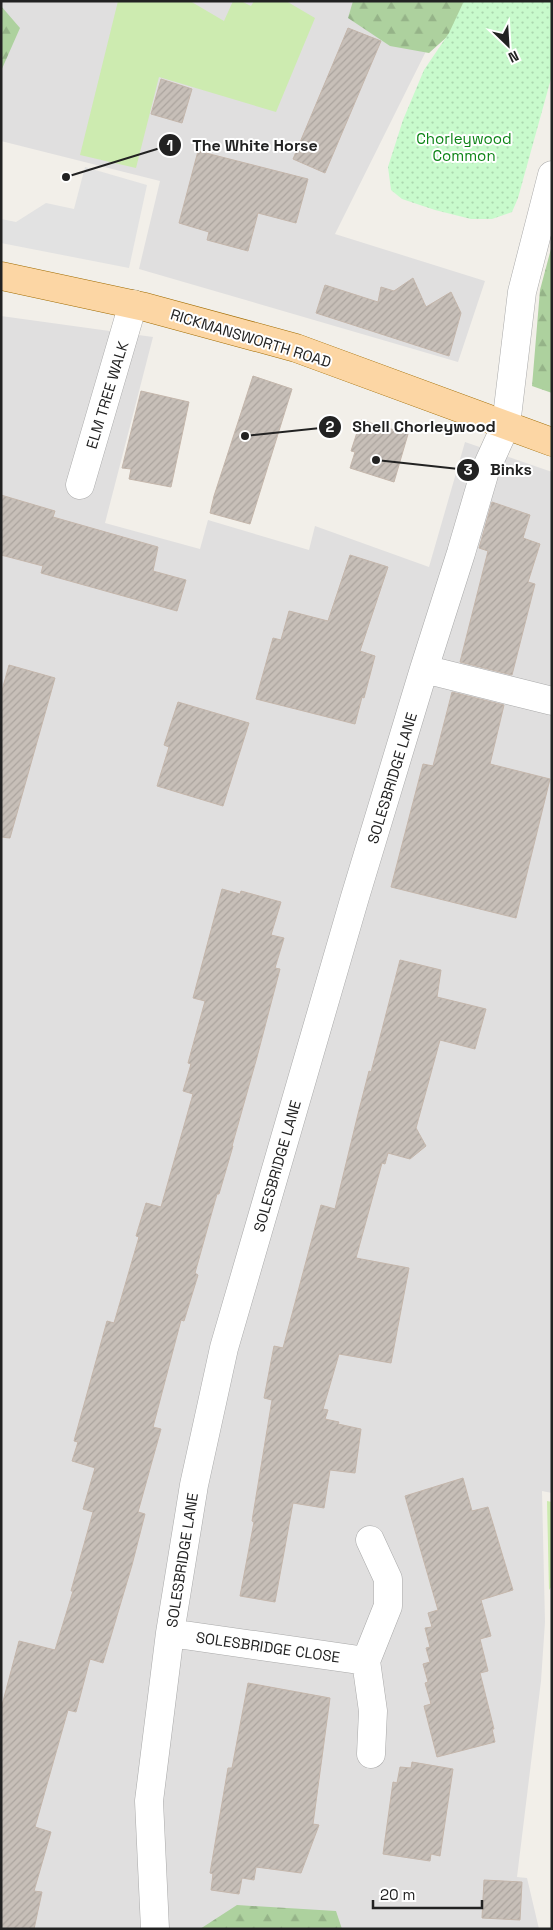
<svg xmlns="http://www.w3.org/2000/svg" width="553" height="1930" font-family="'Space Grotesk',sans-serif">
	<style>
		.residential { fill: #e0dfdf }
		.grass { fill: #cdebb0 }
		.forest { fill: url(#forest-firs) }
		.park { fill: url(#park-dots) }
		.parking { fill: #e2e2e2 }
		.building { fill: url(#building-hatch); stroke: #c4b6ab }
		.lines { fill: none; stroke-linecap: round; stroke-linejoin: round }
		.street-casing { stroke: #a9a9a9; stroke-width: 29 }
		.primary-casing { stroke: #a06b00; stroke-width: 29 }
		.street { stroke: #fff; stroke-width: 28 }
		.primary { stroke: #fcd6a4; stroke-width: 28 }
		.labels { text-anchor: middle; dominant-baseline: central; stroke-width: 4; stroke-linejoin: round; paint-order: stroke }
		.park-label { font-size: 15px; fill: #0c8416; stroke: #fff }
		.street-label { font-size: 15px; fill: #222; stroke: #fff }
		.leader { fill: none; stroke: #222; stroke-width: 2 }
		.callout-dot { fill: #222; stroke: #fff; stroke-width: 2 }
		.mark-label { font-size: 15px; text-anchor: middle; font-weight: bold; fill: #fff }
		.callout-label { font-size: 16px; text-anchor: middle; font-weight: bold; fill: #222; stroke: #fff; stroke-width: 4; stroke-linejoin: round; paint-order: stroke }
	</style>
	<defs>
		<pattern id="forest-firs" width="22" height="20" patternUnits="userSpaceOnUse" patternTransform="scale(1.25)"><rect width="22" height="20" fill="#add19e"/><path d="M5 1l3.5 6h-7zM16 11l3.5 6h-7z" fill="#95b388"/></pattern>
		<pattern id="park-dots" width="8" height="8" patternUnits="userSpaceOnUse" patternTransform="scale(1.25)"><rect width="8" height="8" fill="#c8facc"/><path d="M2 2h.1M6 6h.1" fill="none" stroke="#acd6af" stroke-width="1.8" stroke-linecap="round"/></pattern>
		<pattern id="building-hatch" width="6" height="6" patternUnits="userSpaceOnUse" patternTransform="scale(1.25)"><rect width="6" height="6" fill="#c7bfb8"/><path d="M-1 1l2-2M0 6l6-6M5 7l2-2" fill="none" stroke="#aba49e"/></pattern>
	</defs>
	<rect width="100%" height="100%" fill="#f2efe9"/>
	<path class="residential" d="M 1,1 L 451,1 L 335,234 L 485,281 L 458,362 L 139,269 L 160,181 L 1,141 Z
		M 1,316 L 153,337 L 105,523 L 200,549 L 208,520 L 309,550 L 315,526 L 429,567 L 465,442 L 552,472 L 552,1493 L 542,1491 L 545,1622 L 541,1681 L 517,1877 L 527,1878 L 539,1929 L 1,1929 Z"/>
	<path class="grass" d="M 118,1 L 190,1 L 224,21 L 233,1 L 241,1 L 251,6 L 254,1 L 286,1 L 315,18 L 276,112 L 159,77 L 136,168 L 80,155 Z
		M 547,1501 L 552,1502 L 552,1586 L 549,1590 Z"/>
	<path class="forest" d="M 353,1 L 487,1 L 429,53 L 390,46 L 348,18 Z
		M 1,6 L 20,28 L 1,71 Z
		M 552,245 L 552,393 L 532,386 L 540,290 Z
		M 237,1905 L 336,1911 L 342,1929 L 200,1929 Z"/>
	<path class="park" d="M 464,1 L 552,1 L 552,75 L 518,198 L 512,212 L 492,219 L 471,219 L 435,210 L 402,199 L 391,190 L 388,167 L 403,120 L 424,70 L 449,33 Z"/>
	<path class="parking" d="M 85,167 L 147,185 L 129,268 L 1,243 L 1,219 L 16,222 L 46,203 L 74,209 Z"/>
	<path class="building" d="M 348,28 L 381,41 L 325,173 L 293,159 Z
		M 161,79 L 192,89 L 182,123 L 151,114 Z
		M 198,151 L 308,179 L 296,223 L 258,213 L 248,251 L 207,240 L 209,232 L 179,223 Z
		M 413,278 L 426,307 L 451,292 L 461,313 L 449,356 L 316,313 L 325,285 L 378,302 L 381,287 L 394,291 Z
		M 253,376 L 292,389 L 250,524 L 210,513 L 214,496 Z
		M 141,391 L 189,402 L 171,487 L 129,479 L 131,469 L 122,468 Z
		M 361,420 L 408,434 L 394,482 L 350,468 L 355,452 L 351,451 Z
		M 1,495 L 55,511 L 53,517 L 158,547 L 153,571 L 186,580 L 177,611 L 41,573 L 43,566 L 1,555 Z
		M 492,502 L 530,515 L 523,538 L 540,544 L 528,582 L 535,584 L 512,675 L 460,662 L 488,551 L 479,548 Z
		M 350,555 L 388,567 L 360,651 L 375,656 L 364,698 L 362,697 L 355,724 L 256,699 L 273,638 L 281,640 L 289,611 L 328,621 Z
		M 9,665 L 55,678 L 10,838 L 1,837 L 1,694 Z
		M 452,692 L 504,705 L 490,764 L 550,779 L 516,918 L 391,887 L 423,764 L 433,766 Z
		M 178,702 L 249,723 L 223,806 L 157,786 L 169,747 L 164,745 Z
		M 222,889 L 240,894 L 241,891 L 281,902 L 271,935 L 284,938 L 275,968 L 280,969 L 257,1057 L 232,1146 L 233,1146 L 219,1194 L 217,1194 L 195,1273 L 198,1275 L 184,1321 L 181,1320 L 153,1427 L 161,1429 L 138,1512 L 145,1514 L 132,1565 L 103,1663 L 90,1659 L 76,1712 L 68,1710 L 35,1827 L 51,1832 L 34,1891 L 42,1892 L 34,1929 L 1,1929 L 1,1709 L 19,1641 L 55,1650 L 73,1591 L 71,1591 L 93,1512 L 83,1509 L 95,1468 L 72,1461 L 78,1442 L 74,1441 L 107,1321 L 114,1323 L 139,1237 L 136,1236 L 146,1203 L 161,1207 L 193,1094 L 183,1091 L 191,1064 L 188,1063 L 205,1001 L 193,998 Z
		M 400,960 L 441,970 L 437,997 L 486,1009 L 475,1049 L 440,1040 L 416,1128 L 426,1146 L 410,1159 L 388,1153 L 385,1164 L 382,1163 L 356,1258 L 409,1268 L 391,1363 L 339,1354 L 323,1409 L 328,1410 L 325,1419 L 339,1422 L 338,1424 L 361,1429 L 355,1473 L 330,1470 L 324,1508 L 293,1503 L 275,1602 L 240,1596 L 254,1522 L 252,1521 L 272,1400 L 264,1398 L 274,1346 L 283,1348 L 321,1205 L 335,1209 L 358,1114 L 369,1071 L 371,1072 Z
		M 463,1478 L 472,1511 L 488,1507 L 513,1590 L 481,1600 L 491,1636 L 480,1639 L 488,1671 L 480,1673 L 494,1729 L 492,1729 L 495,1742 L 437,1757 L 424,1706 L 431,1704 L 425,1683 L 428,1682 L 423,1664 L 430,1662 L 426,1648 L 430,1647 L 425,1628 L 432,1627 L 428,1613 L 438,1610 L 405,1496 Z
		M 248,1683 L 330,1698 L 313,1824 L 319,1825 L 301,1873 L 256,1867 L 254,1880 L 242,1878 L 239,1894 L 211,1890 L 213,1874 L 210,1873 L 228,1768 L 232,1768 Z
		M 412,1762 L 453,1769 L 440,1856 L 431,1854 L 430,1861 L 383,1854 L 393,1782 L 397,1783 L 400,1767 L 411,1768 Z
		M 484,1880 L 522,1882 L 520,1920 L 482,1918 Z"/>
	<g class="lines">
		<defs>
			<path id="street" d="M 80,485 L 133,304
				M 424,669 L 552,701
				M 370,1540 L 388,1579 L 388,1606 L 366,1661 L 373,1711 L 371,1754
				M 170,1633 L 366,1661
				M 155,1929 L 149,1801 L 170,1633 L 194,1485 L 224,1348 L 355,897 L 424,669 L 461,553 L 485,471 L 506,425 L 522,292 L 552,175"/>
			<path id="primary" d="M 1,276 L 145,307 L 296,348 L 552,442"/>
		</defs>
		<use href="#street" class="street-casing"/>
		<use href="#primary" class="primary-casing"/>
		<use href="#street" class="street"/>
		<use href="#primary" class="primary"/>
	</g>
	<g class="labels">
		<g class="park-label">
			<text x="464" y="138">Chorleywood<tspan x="464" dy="17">Common</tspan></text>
		</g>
		<g class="street-label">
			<text transform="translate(251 338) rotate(17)">RICKMANSWORTH ROAD</text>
			<text transform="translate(107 395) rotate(-73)">ELM TREE WALK</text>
			<text transform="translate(392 778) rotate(-73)">SOLESBRIDGE LANE</text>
			<text transform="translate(277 1166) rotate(-74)">SOLESBRIDGE LANE</text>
			<text transform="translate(182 1560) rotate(-81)">SOLESBRIDGE LANE</text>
			<text transform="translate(268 1647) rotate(8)">SOLESBRIDGE CLOSE</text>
		</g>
	</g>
	<path class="leader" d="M66 177L170 145M245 436L330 427M376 460L468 470"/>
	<g class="callout-dot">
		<circle cx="66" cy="177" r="5"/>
		<circle cx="245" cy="436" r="5"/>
		<circle cx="376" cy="460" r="5"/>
		<circle cx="170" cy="145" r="12"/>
		<circle cx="330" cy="427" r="12"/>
		<circle cx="468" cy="470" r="12"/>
	</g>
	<g class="mark-label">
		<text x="170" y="151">1</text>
		<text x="330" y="432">2</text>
		<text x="468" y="475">3</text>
	</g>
	<g class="callout-label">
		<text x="255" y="151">The White Horse</text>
		<text x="424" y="432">Shell Chorleywood</text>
		<text x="511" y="475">Binks</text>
	</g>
	<rect width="553" height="1930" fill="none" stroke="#222222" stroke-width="5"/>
	<g transform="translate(508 45) rotate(155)" stroke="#ffffff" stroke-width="4" paint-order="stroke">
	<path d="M0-4L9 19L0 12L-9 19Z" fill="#222222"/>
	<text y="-8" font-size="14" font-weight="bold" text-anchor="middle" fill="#222222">N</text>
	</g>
	<path d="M373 1900v8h109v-8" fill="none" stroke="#222222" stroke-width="2.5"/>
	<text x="380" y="1900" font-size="15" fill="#222222" stroke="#ffffff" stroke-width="4" paint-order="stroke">20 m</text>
</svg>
